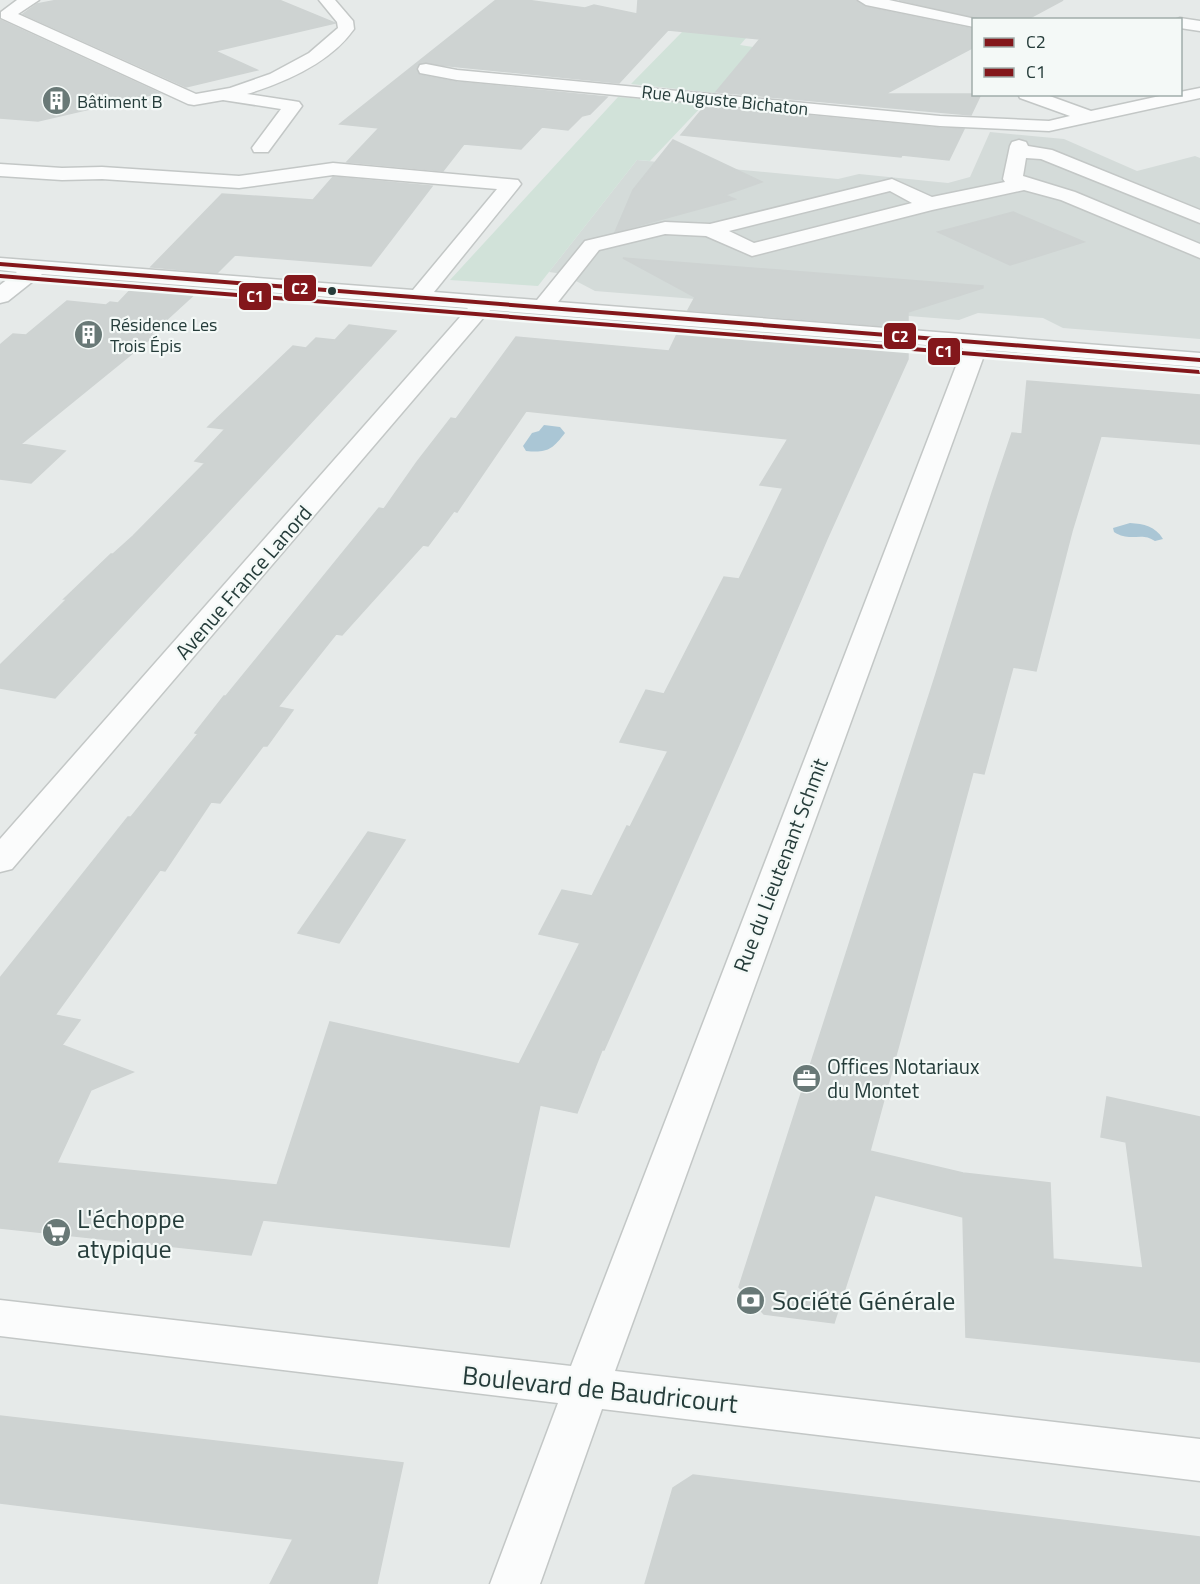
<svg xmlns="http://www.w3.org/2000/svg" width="1200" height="1584" font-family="'Titillium Web',sans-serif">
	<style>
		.built { fill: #d4dbd9 }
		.green { fill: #d1e2d9 }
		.water { fill: #aac6d5 }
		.building { fill: #ced3d2; stroke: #ced3d2; stroke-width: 1.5; fill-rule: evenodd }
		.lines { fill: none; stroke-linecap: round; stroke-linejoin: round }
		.minor-casing { stroke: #c3c7c6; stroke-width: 3 }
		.minor { fill: #fbfcfc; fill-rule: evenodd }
		.bus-1-casing { stroke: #f4f9f7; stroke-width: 5 }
		.bus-2-casing { stroke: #f4f9f7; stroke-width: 5 }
		.bus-1 { fill: #83171b; fill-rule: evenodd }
		.bus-2 { fill: #83171b; fill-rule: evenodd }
		.bus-dot { fill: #253c3a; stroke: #f4f9f7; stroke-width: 2 }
		.labels { text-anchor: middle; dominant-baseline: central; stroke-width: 4.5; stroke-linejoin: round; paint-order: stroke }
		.far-street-label { font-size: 18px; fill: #253c3a; stroke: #f4f9f7 }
		.far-poi-label { font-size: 18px; fill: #253c3a; stroke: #f4f9f7; text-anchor: start }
		.street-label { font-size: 21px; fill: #253c3a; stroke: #f4f9f7 }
		.poi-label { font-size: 21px; fill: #253c3a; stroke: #f4f9f7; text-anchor: start }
		.near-poi-label { font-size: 26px; fill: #253c3a; stroke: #f4f9f7; text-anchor: start }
		.near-street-label { font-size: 26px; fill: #253c3a; stroke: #f4f9f7 }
		.line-badge { stroke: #f4f9f7; stroke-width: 2 }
		.badge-label { font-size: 16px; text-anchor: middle; font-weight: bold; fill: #fff }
	</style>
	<rect width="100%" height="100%" fill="#e6eae9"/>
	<path class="built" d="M 990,132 L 1064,139 L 1137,171 L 1195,156 L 1200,158 L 1200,339 L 1063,328 L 1043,318 L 978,313 L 959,320 L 595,291 L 576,281 L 579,276 L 549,272 L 637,160 L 838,179 L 859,174 L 948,183 L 970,177 Z"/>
	<path class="green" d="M 771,9 L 740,45 L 753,47 L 715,93 L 631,84 L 682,32 L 706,13 Z
		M 618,97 L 704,104 L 650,161 L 637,160 L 538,286 L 450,280 Z"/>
	<path class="water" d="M 544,425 L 560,427 L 565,433 C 552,450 547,453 526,451 L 523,446 L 532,433 L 539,431 Z
		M 1130,523 C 1144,524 1155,526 1163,539 L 1155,541 C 1141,531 1131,543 1114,532 L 1113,528 Z"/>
	<path class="building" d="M 58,0 L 279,0 L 335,23 L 215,51 L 257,70 L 186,87 L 23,14 L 37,4 Z
		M 496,0 L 526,0 L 585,8 L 594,5 L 637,14 L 638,0 L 856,0 L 866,7 L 974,29 L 974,47 L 885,94 L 981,94 L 971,115 L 716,92 L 760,39 L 668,30 L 619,83 L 420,63 L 416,68 L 420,75 L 457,82 L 607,97 L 590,114 L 582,116 L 568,130 L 542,127 L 521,149 L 464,144 L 443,171 L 347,162 L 379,128 L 340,124 Z
		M 899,0 L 1063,0 L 1026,20 L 982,20 Z
		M 0,20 L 159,93 L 38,121 L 0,118 Z
		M 705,106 L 940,128 L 964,129 L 949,160 L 902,155 L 901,157 L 681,135 Z
		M 673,140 L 762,182 L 725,195 L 735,199 L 615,232 L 633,190 Z
		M 333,177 L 432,186 L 371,266 L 235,255 L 217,273 L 151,267 L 222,194 L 313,200 Z
		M 1013,212 L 1084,242 L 1010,265 L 938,232 Z
		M 623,258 L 983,286 L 983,288 L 908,312 L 908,328 L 688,310 L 695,297 Z
		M 136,284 L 200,289 L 150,335 L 155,335 L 21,444 L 65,451 L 31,483 L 0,479 L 0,345 L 13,334 L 26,335 L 67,301 L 106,305 L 110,302 L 118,303 Z
		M 349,325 L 396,331 L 55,698 L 0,688 L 0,665 L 67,599 L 64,599 L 111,554 L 113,554 L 133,536 L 205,463 L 195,461 L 225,429 L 208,427 L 293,346 L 306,348 L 316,338 L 335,340 Z
		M 680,328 L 908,346 L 908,359 L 827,539 L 737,749 L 604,1050 L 602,1050 L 577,1113 L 540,1105 L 509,1247 L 263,1220 L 251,1255 L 0,1228 L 0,978 L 128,817 L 131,817 L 198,734 L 195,733 L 224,696 L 226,696 L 379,508 L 384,509 L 417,462 L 451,418 L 456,419 L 516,337 L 669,351 ZM 526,411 L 788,439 L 760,485 L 783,488 L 739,579 L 724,577 L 664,694 L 646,690 L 620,742 L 668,751 L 630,827 L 627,826 L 592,896 L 562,890 L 539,934 L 580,943 L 519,1064 L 330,1022 L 277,1185 L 57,1163 L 91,1090 L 133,1072 L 62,1045 L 80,1020 L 55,1015 L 160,870 L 165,871 L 211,802 L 220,803 L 263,746 L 267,746 L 293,710 L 278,707 L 336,634 L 342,635 L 423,545 L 428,546 L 454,511 L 457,512 Z
		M 1027,381 L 1200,395 L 1200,444 L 1101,436 L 1072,531 L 1036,671 L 1013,667 L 984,774 L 973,772 L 870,1151 L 963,1173 L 1050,1183 L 1053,1259 L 1143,1268 L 1126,1142 L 1101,1137 L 1107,1097 L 1200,1117 L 1200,1362 L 966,1337 L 963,1217 L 875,1195 L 834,1323 L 764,1314 L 739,1287 L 936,674 L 992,493 L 1012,433 L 1022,434 Z
		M 368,832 L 405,840 L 339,943 L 298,933 Z
		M 0,1416 L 403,1463 L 377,1584 L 270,1584 L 293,1539 L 0,1503 Z
		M 693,1475 L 1200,1537 L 1200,1584 L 645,1584 L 673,1488 Z"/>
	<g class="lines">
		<defs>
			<path id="minor" d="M 17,0 L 39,0 L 18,14 L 196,94 L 230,88 L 270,74 L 309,53 L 338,28 L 337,22 L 319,0 L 335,0 L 353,21 L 354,29 C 330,63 286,82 247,94 L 293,101 L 299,102 L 302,106 L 268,152 L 254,152 L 252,148 L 281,109 L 223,100 L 194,105 L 188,104 L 1,18 L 1,12 Z
				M 858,0 L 889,0 L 980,20 L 974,20 L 974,27 L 866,5 Z
				M 1180,18 L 1200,21 L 1200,31 L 1180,28 L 1180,20 L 1175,20 Z
				M 426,64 L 457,70 L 940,116 L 1049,121 L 1070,116 L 1020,98 L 1018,94 L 1044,94 L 1091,111 L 1169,94 L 1180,94 L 1180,92 L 1200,88 L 1200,98 L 1049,131 L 940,126 L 457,80 L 420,73 L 418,69 L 420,65 Z
				M 1019,140 L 1026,142 L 1028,146 L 1052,150 L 1200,210 L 1200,223 L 1041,159 L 1026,158 L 1023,176 L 1075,192 L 1200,244 L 1200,258 L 1061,200 L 1024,190 L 932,210 L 752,256 L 706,236 L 665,234 L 599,250 L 558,302 L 1200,353 L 1200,367 L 986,350 L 615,1371 L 1200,1439 L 1200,1481 L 602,1409 L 540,1584 L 490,1584 L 558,1403 L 0,1336 L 0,1300 L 571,1366 L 963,348 L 490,310 L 12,869 L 0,872 L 0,839 L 468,308 L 42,274 L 8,301 L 0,303 L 0,285 L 17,272 L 0,270 L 0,258 L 413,290 L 497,189 L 333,175 L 239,188 L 102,179 L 62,180 L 0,176 L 0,164 L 62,168 L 102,167 L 239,176 L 333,163 L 518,180 L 521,184 L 518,188 L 434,292 L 537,300 L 585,241 L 665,222 L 710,224 L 892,179 L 932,197 L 1005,182 L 1003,179 L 1010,146 L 1012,142 ZM 890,191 L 912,203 L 754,243 L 729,231 Z"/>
		</defs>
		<use href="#minor" class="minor-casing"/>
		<use href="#minor" class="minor"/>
		<defs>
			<path id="bus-1" d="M 0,262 L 1200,358 L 1200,362 L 0,266 Z"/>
			<path id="bus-2" d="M 0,274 L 1199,370 L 1200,374 L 0,278 Z"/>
		</defs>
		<use href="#bus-1" class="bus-1-casing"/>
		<use href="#bus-2" class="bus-2-casing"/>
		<use href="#bus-1" class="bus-1"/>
		<use href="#bus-2" class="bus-2"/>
	</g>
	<defs>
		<symbol id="building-disc" viewBox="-11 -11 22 22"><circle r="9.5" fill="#697977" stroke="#f4f9f7"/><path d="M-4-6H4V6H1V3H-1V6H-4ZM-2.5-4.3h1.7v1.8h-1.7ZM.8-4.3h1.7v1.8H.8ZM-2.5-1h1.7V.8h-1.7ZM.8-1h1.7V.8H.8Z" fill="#fff"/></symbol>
		<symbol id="office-disc" viewBox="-11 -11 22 22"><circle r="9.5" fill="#697977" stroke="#f4f9f7"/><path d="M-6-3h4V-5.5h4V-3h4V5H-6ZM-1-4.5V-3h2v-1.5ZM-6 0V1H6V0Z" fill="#fff"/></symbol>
		<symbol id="supermarket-disc" viewBox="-11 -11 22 22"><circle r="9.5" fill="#697977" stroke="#f4f9f7"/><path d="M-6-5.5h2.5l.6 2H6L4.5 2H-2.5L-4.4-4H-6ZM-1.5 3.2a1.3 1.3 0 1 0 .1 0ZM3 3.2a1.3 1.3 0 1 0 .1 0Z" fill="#fff"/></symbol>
		<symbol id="bank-disc" viewBox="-11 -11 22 22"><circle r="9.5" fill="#697977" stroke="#f4f9f7"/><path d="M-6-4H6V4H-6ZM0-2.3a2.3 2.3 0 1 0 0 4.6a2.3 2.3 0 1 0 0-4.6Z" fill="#fff"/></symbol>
	</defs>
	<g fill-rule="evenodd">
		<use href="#building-disc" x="40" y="84" width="33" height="33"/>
		<use href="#building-disc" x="72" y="318" width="33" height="33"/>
		<use href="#office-disc" x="790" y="1062" width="33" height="33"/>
		<use href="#supermarket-disc" x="40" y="1216" width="33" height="33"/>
		<use href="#bank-disc" x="734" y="1284" width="33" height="33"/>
	</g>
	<circle class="bus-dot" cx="332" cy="291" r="5"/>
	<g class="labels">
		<g class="far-street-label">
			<text transform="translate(725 100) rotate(6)">Rue Auguste Bichaton</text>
		</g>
		<g class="far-poi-label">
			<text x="77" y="101">Bâtiment B</text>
			<text x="110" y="324">Résidence Les<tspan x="110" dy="21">Trois Épis</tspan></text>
		</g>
		<g class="street-label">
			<text transform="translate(243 582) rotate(-49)">Avenue France Lanord</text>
			<text transform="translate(780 865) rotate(-69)">Rue du Lieutenant Schmit</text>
		</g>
		<g class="poi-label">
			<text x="827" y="1066">Offices Notariaux<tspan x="827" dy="24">du Montet</tspan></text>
		</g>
		<g class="near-poi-label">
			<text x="77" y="1218">L'échoppe<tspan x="77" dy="30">atypique</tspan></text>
			<text x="772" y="1300">Société Générale</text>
		</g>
		<g class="near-street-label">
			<text transform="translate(600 1389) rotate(6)">Boulevard de Baudricourt</text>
		</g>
	</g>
	<g class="line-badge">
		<rect x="283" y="274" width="34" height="28" rx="6" fill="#83171b"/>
		<rect x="238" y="282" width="34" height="29" rx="6" fill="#83171b"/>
		<rect x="883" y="322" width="34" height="28" rx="6" fill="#83171b"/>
		<rect x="927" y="337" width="34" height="29" rx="6" fill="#83171b"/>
	</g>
	<g class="badge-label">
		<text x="300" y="294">C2</text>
		<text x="255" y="302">C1</text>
		<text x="900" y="342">C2</text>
		<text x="944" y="357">C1</text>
	</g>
	<rect x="972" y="18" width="210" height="78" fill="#f4f9f7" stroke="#a1adab" stroke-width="1.5"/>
	<rect x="984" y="38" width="30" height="9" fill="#83171b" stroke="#a1adab" stroke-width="1.5"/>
	<text x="1026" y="48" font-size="18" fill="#253c3a">C2</text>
	<rect x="984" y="68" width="30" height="9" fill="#83171b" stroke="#a1adab" stroke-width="1.5"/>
	<text x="1026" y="78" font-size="18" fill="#253c3a">C1</text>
</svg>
